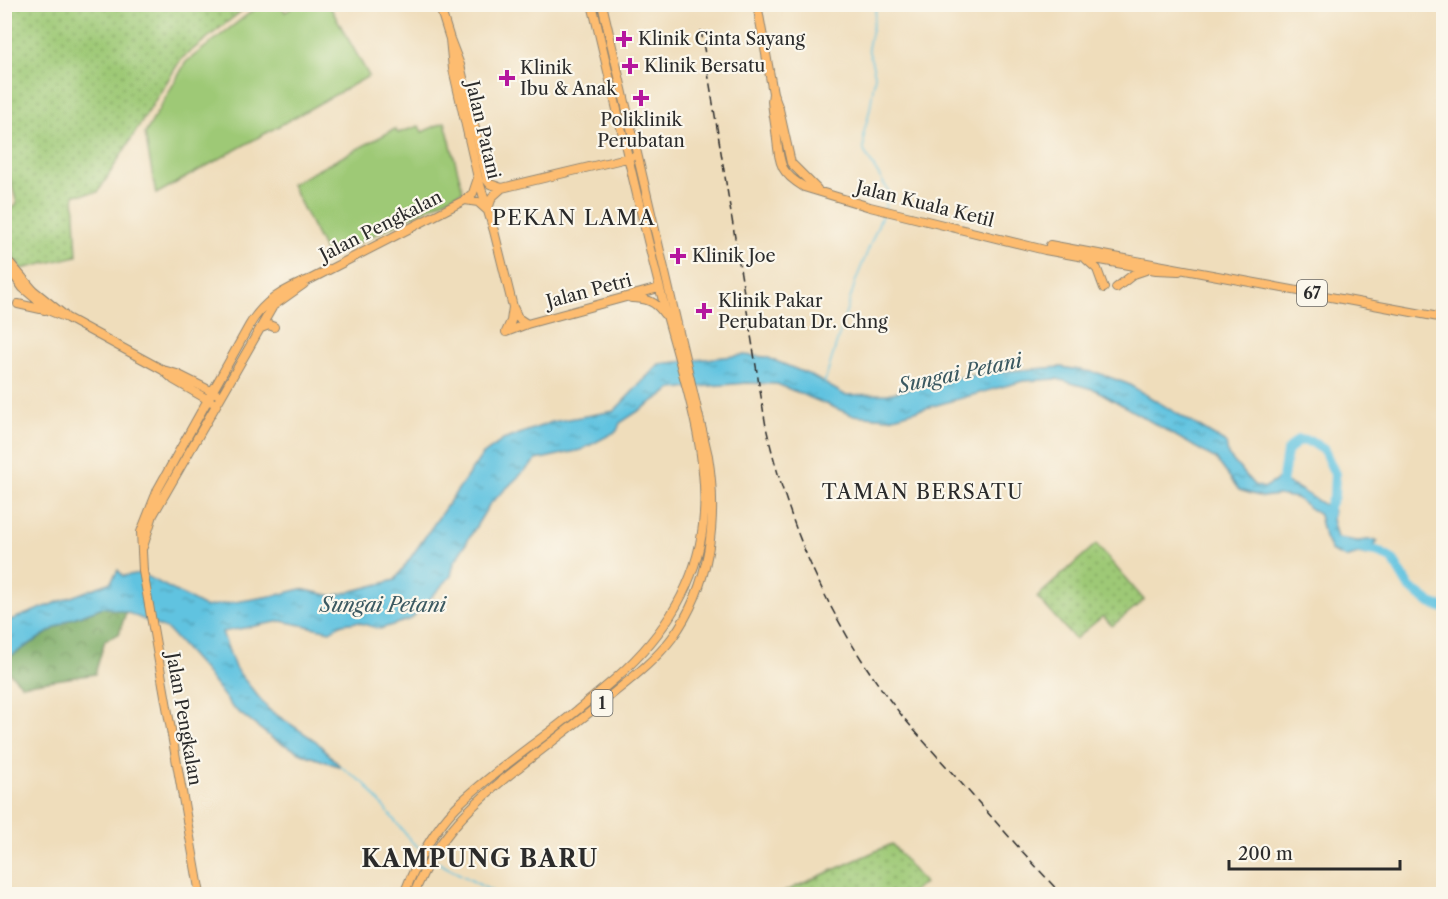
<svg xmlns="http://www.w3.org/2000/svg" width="1448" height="899" font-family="'Libre Caslon Text',serif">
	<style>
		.grass { fill: url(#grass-dots); stroke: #647a50; stroke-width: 1.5 }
		.forest { fill: url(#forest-crowns); stroke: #546c49; stroke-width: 1.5 }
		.pitch { fill: #9ec976; stroke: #647a50; stroke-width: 1.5 }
		.water { fill: url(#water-ripples); stroke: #467786; stroke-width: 1.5 }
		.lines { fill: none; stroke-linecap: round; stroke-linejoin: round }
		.stream { stroke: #61c3e0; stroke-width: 1.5 }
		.river { stroke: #61c3e0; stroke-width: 10 }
		.major-casing { stroke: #8d8473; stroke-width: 10 }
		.major { stroke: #fdbc6f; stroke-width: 8 }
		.rail { stroke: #2b2b2b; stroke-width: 1.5; stroke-dasharray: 9 4.5; stroke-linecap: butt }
		.poi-dot { fill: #b5179e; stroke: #fbf7ec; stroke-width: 2 }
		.labels { text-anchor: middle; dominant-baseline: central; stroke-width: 4.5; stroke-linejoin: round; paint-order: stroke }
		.shield { fill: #fbf7ec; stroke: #696865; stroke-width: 1.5 }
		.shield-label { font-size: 16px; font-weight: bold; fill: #2b2b2b }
		.poi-label { font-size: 18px; fill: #2b2b2b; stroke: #fbf7ec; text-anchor: start }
		.street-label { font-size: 18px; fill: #2b2b2b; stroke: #fbf7ec }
		.water-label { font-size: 20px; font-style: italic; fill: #3b5961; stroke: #fbf7ec }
		.neighbourhood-label { font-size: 20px; letter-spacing: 1.5px; fill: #2b2b2b; stroke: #fbf7ec }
		.quarter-label { font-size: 21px; letter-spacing: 1.5px; fill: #2b2b2b; stroke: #fbf7ec }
		.district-label { font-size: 24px; font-weight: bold; letter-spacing: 1.5px; fill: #2b2b2b; stroke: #fbf7ec }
	</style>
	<defs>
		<pattern id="grass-dots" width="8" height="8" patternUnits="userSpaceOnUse" patternTransform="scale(1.5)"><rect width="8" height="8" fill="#9ec976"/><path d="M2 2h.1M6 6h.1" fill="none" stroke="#81a361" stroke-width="1.8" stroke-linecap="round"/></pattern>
		<pattern id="forest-crowns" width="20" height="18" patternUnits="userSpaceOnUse" patternTransform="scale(1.5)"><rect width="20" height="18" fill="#7ead67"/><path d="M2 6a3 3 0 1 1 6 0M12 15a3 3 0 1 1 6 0" fill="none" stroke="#678d55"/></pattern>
		<pattern id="water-ripples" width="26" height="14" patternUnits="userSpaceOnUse" patternTransform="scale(1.5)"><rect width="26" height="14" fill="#61c3e0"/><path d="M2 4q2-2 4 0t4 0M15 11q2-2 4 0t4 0" fill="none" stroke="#509fb6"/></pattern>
	</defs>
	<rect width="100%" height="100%" fill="#fbf7ec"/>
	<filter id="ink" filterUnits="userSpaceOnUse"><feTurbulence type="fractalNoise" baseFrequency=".0167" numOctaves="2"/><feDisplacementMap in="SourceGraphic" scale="12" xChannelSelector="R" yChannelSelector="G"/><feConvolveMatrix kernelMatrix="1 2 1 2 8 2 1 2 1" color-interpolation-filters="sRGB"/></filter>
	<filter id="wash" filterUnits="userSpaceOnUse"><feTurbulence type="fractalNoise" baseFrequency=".008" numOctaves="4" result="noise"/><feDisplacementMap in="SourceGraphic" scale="24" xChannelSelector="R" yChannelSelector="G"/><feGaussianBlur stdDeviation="1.35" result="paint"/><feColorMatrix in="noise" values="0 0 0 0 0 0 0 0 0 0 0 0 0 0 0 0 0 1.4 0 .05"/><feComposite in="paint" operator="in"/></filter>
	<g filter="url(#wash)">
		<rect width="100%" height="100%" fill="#efddbb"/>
		<path class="grass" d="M 5,4 L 249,5 L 181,59 L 98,192 L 74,195 L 77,256 L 22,269 C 2,248 4,241 5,213 L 17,204 L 5,160 Z
			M 1096,544 L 1144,600 L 1112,626 L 1103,616 L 1075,639 L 1037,597 Z
			M 892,844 L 924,883 L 909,894 L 779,894 Z"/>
		<path class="forest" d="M 103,607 L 126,612 L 119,634 L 105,640 L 95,674 L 22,685 L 8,671 L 5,672 L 5,657 L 14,654 L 68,620 Z"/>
		<path class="pitch" d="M 260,5 L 281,5 L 285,12 L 298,5 L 329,5 L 369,76 L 156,194 L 145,134 L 186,62 Z
			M 445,122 L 463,191 L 328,258 L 291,184 L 395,129 L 398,133 L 419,126 L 422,132 Z"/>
		<path class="water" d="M 743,355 L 766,357 L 810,375 L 845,395 L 888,394 L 950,379 L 993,372 L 1061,367 L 1098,373 L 1128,384 L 1226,443 L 1228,455 L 1254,485 L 1264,488 L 1277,480 L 1296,487 L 1334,511 L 1332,519 L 1337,538 C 1344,538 1351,541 1357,541 C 1365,541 1370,538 1378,541 L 1367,556 L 1358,554 L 1346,558 L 1332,552 L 1324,536 L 1319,515 L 1296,498 L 1278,495 L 1262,497 L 1239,490 L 1216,459 L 1096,390 L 1057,379 L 1023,381 L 890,418 L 852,415 L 777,384 L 747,383 L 672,389 L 620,423 L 617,431 L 581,450 L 536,460 L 489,505 L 454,563 L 451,576 L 411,619 L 380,629 L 357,622 L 342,624 L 330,631 L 282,621 L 222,632 L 235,668 L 269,710 L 316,741 L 341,767 L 306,755 L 273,739 L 232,707 L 204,670 L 168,630 L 126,612 L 103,607 L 68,620 L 14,654 L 5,657 L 5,622 L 111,582 L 118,570 L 123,576 L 141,573 L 205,607 L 277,595 L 301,589 L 333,596 L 395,580 L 482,455 L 503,440 L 552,422 L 614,411 L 659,364 Z"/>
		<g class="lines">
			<path class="stream" d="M 877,4 L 868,48 L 875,75 L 870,109 L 864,132 L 864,151 L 889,192 L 885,208
				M 824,384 L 856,280 L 883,213
				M 340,766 L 365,784 L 412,842 L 422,850
				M 435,861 L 497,894"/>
			<path class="river" d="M 1281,490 L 1287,452 L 1298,440 L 1312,442 L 1324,450 L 1335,474 L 1334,496 L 1325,514
				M 1357,549 L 1377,551 L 1393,560 L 1409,587 L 1430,603 L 1444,608"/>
		</g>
	</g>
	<g filter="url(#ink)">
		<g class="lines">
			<defs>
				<path id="major" d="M 439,4 L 450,39 L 460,65 L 487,180 L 490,184 L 502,188
					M 757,4 L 773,93 L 772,101 C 773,114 776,127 777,140 C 780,166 781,173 804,187 L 870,207 L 1045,250 L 1156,270 L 1179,271
					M 450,39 L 453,69 L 478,178 L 494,231 L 513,307 L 511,321 L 506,332
					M 773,93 L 779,109 L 791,163 L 817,189
					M 465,200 L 478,202 L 487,210
					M 488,209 L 492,197 L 502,188 L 631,157
					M 1050,245 L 1444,318
					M 1086,259 L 1097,269 L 1104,288
					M 4,261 L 23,288 L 50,311 L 67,318 L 163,370 L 177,374 L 217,394
					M 10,263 L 33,290 L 64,315
					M 1116,288 L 1134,274 L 1146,270
					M 631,298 C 645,298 656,301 664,314
					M 18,304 L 45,310
					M 514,309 L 518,318 L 527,324 L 659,288
					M 261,328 L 269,325 L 274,327
					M 506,332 L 527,324
					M 163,370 L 174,380 L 212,402
					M 143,547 L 153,515 L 273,306 L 304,284
					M 200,894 L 143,571 L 141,532 L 158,489 L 249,326 C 263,301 285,289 311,279 L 465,200 L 473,193 L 478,178
					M 404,894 C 416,863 433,831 456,807 C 479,784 506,765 532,745 C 561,724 589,701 616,678 C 661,638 696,587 703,525 C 712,451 678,362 660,289 C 636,195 615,99 592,4
					M 414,894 C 437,835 474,802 523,764 C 554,740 586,716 616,691 C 636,675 657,658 672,638 C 711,585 718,518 708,456 L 602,4"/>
			</defs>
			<use href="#major" class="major-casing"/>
			<use href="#major" class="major"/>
			<path class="rail" d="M 701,30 L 766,427 C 787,520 823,606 878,684 C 901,717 928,746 954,775 C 990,815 1025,855 1061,894"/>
		</g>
	</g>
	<g class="poi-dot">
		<path d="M621 30h6v6h6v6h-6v6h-6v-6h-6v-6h6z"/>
		<path d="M627 57h6v6h6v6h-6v6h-6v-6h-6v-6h6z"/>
		<path d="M504 69h6v6h6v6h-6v6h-6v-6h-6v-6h6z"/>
		<path d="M638 89h6v6h6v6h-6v6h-6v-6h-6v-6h6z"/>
		<path d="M675 247h6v6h6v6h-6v6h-6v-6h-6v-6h6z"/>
		<path d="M701 302h6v6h6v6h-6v6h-6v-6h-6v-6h6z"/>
	</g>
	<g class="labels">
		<g class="shield">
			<rect x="1297" y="280" width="30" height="26" rx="4.5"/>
			<rect x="591.5" y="690" width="21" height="26" rx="4.5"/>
		</g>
		<g class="shield-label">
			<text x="1312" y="293">67</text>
			<text x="602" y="703">1</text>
		</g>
		<g class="poi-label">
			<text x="638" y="39">Klinik Cinta Sayang</text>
			<text x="644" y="66">Klinik Bersatu</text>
			<text x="520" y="68">Klinik<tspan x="520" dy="21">Ibu &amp; Anak</tspan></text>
			<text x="641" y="120" text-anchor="middle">Poliklinik<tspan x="641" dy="21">Perubatan</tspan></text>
			<text x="692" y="256">Klinik Joe</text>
			<text x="718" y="301">Klinik Pakar<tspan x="718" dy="21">Perubatan Dr. Chng</tspan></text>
		</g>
		<g class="street-label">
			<text transform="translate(483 130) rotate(77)">Jalan Patani</text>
			<text transform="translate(925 204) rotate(14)">Jalan Kuala Ketil</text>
			<text transform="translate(381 226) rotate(-27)">Jalan Pengkalan</text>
			<text transform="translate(589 291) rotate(-15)">Jalan Petri</text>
			<text transform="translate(184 719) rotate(80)">Jalan Pengkalan</text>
		</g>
		<g class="water-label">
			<text transform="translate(960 373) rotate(-12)">Sungai Petani</text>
			<text x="383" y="605">Sungai Petani</text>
		</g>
		<g class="neighbourhood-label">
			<text x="923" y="492">TAMAN BERSATU</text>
		</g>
		<g class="quarter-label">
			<text x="574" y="217">PEKAN LAMA</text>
		</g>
		<g class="district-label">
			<text x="480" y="858">KAMPUNG BARU</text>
		</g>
	</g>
	<rect width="1448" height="899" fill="none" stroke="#fbf7ec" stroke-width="24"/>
	<path d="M1229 860v9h171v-9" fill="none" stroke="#2b2b2b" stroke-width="3"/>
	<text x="1238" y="860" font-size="18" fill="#2b2b2b" stroke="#fbf7ec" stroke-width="4.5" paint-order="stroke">200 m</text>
</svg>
